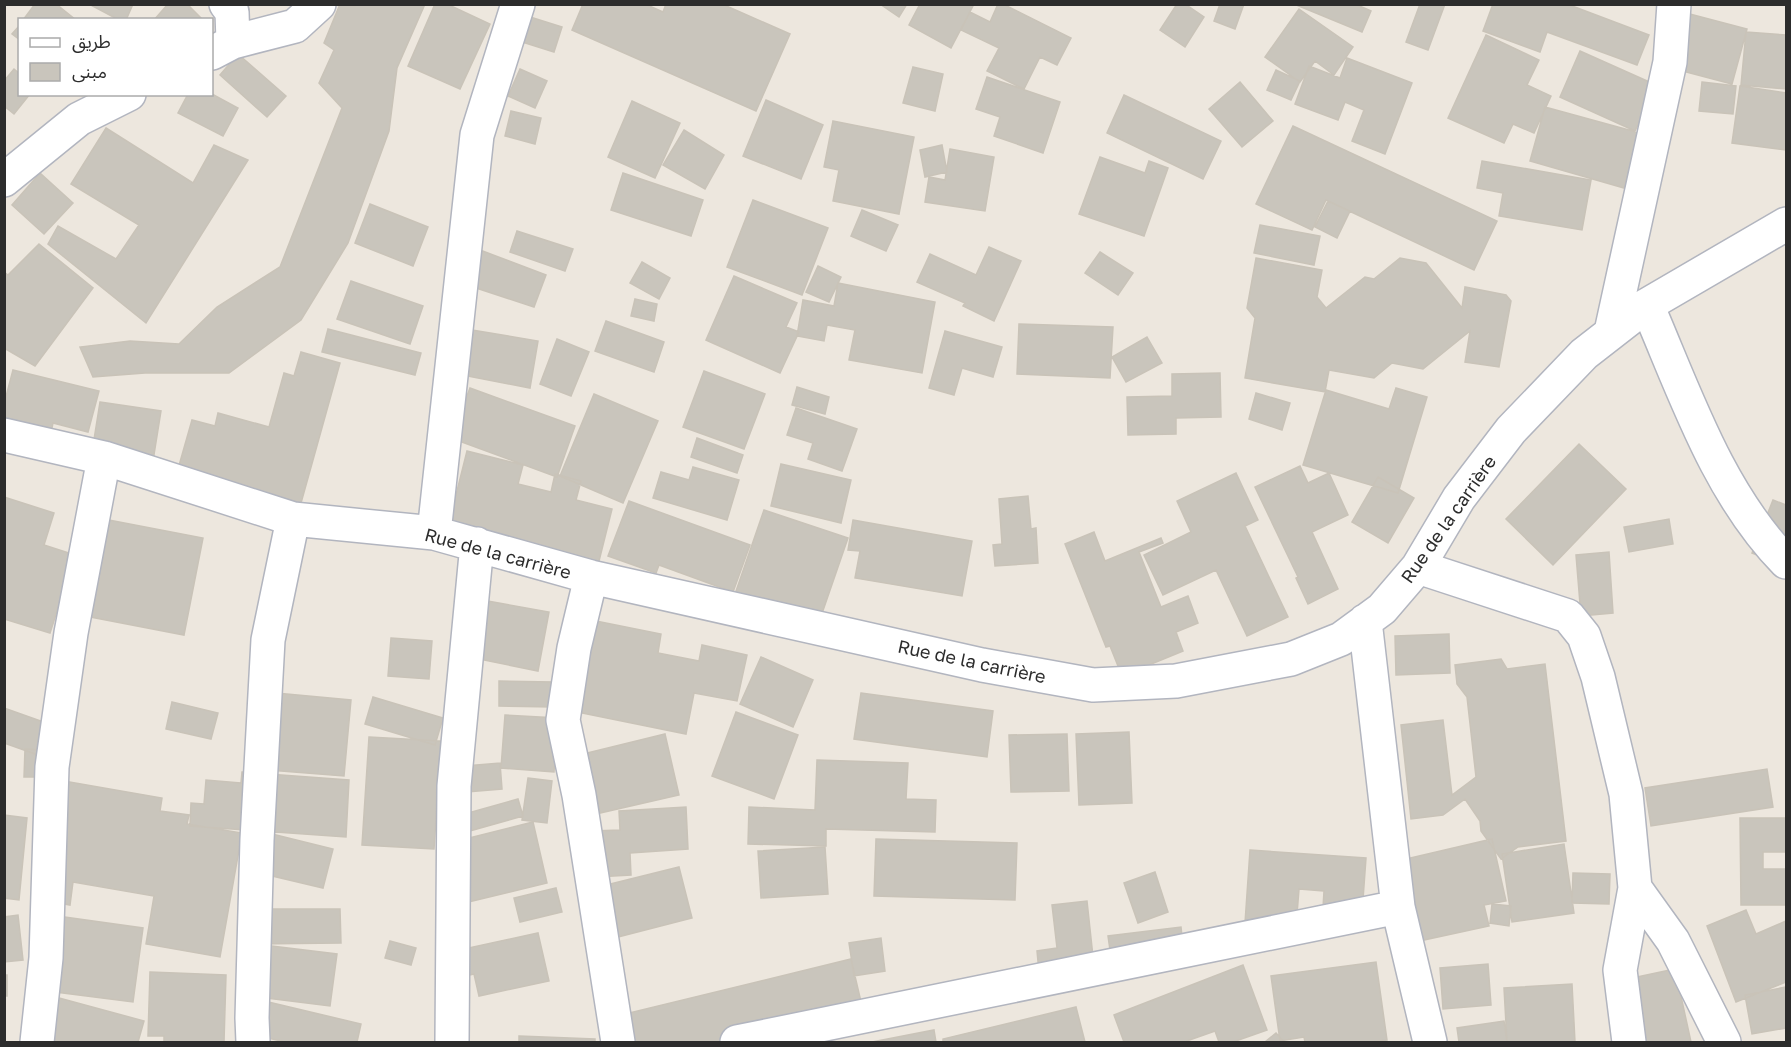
<svg xmlns="http://www.w3.org/2000/svg" width="1791" height="1047" font-family="'Golos Text','Noto Sans Arabic',sans-serif">
	<style>
		.building { fill: #c9c5bc; stroke: #c9c3b8; stroke-width: 1.5 }
		.lines { fill: none; stroke-linecap: round; stroke-linejoin: round }
		.street-casing { stroke: #b2b5bf; stroke-width: 36 }
		.street { stroke: #fff; stroke-width: 33 }
		.labels { text-anchor: middle; dominant-baseline: central; stroke-width: 4.5; stroke-linejoin: round; paint-order: stroke }
		.street-label { font-size: 18px; fill: #2c2c2c; stroke: #fff }
	</style>
	<rect width="100%" height="100%" fill="#ede7de"/>
	<path class="building" d="M 35,4 L 56,4 L 76,20 L 23,20 Z
		M 89,4 L 133,4 L 126,20 L 119,20 Z
		M 168,4 L 187,4 L 203,20 L 154,20 Z
		M 340,4 L 355,6 L 356,4 L 425,4 L 397,68 L 389,131 L 348,243 L 301,320 L 229,373 L 145,373 L 93,377 L 80,347 L 130,341 L 179,344 L 217,307 L 280,267 L 342,108 L 319,83 L 334,50 L 324,43 Z
		M 435,4 L 447,4 L 490,24 L 460,89 L 408,66 Z
		M 583,4 L 645,4 L 663,12 L 666,4 L 722,4 L 790,34 L 756,111 L 572,30 Z
		M 880,4 L 907,4 L 899,17 Z
		M 920,4 L 974,4 L 951,48 L 909,25 Z
		M 998,4 L 1003,4 L 1071,38 L 1057,65 L 1040,57 L 1024,89 L 987,71 L 999,48 L 961,30 L 970,12 L 990,22 Z
		M 1177,4 L 1185,4 L 1204,17 L 1185,47 L 1160,30 Z
		M 1220,4 L 1244,4 L 1235,29 L 1214,21 Z
		M 1294,4 L 1355,4 L 1371,11 L 1362,32 Z
		M 1420,4 L 1445,4 L 1428,50 L 1406,42 Z
		M 1493,4 L 1567,4 L 1649,35 L 1637,65 L 1547,32 L 1540,52 L 1483,31 Z
		M 1299,9 L 1353,47 L 1334,75 L 1315,61 L 1300,82 L 1265,57 Z
		M 1686,13 L 1747,29 L 1732,84 L 1671,68 Z
		M 527,16 L 562,27 L 554,52 L 519,41 Z
		M 20,25 L 20,40 L 12,34 Z
		M 1746,32 L 1786,35 L 1786,89 L 1741,85 Z
		M 1486,35 L 1539,60 L 1527,85 L 1551,96 L 1534,133 L 1513,124 L 1504,143 L 1448,118 Z
		M 1580,51 L 1656,85 L 1635,131 L 1560,97 Z
		M 238,54 L 286,96 L 267,117 L 220,75 Z
		M 1347,58 L 1412,83 L 1385,154 L 1352,141 L 1364,110 L 1345,102 L 1338,120 L 1295,104 L 1309,66 L 1340,78 Z
		M 913,67 L 943,74 L 935,111 L 903,103 Z
		M 14,69 L 20,74 L 20,94 L 30,94 L 14,114 L 4,106 L 4,81 Z
		M 520,69 L 547,81 L 535,108 L 508,96 Z
		M 1276,70 L 1300,81 L 1291,100 L 1267,90 Z
		M 987,77 L 1060,102 L 1043,153 L 994,136 L 1000,117 L 976,109 Z
		M 1240,82 L 1273,121 L 1242,147 L 1209,109 Z
		M 1702,82 L 1736,86 L 1733,114 L 1699,111 Z
		M 1740,86 L 1786,93 L 1786,150 L 1732,143 Z
		M 188,94 L 212,94 L 238,108 L 223,136 L 178,113 Z
		M 1124,95 L 1221,141 L 1203,179 L 1107,133 Z
		M 766,100 L 823,125 L 801,179 L 743,156 Z
		M 632,101 L 680,123 L 655,178 L 608,157 Z
		M 1545,107 L 1640,133 L 1624,188 L 1530,161 Z
		M 511,111 L 541,118 L 535,144 L 505,136 Z
		M 833,121 L 914,137 L 899,214 L 833,201 L 839,170 L 824,167 Z
		M 1293,126 L 1497,221 L 1474,270 L 1326,200 L 1312,230 L 1256,204 Z
		M 106,128 L 193,183 L 214,145 L 248,160 L 146,323 L 48,244 L 58,226 L 116,259 L 139,225 L 71,184 Z
		M 684,130 L 724,155 L 705,189 L 663,165 Z
		M 942,145 L 947,172 L 925,177 L 920,150 Z
		M 950,149 L 994,157 L 985,211 L 925,202 L 929,177 L 945,180 Z
		M 1100,157 L 1145,173 L 1149,161 L 1168,168 L 1144,236 L 1079,214 Z
		M 1482,161 L 1591,180 L 1582,230 L 1499,216 L 1503,193 L 1477,188 Z
		M 40,173 L 73,203 L 44,234 L 12,205 Z
		M 623,173 L 703,200 L 691,236 L 611,210 Z
		M 753,200 L 828,228 L 802,295 L 727,267 Z
		M 1328,201 L 1350,211 L 1337,238 L 1315,227 Z
		M 370,204 L 428,227 L 413,266 L 355,243 Z
		M 862,210 L 898,225 L 886,251 L 851,236 Z
		M 1260,225 L 1320,236 L 1314,265 L 1254,253 Z
		M 517,231 L 573,249 L 565,271 L 510,252 Z
		M 39,244 L 93,288 L 35,366 L 4,348 L 4,272 L 8,275 Z
		M 989,247 L 1021,261 L 994,321 L 963,306 L 965,303 L 917,282 L 930,254 L 976,275 Z
		M 480,250 L 546,275 L 534,307 L 467,285 Z
		M 1100,252 L 1133,273 L 1118,295 L 1085,273 Z
		M 1256,258 L 1322,270 L 1317,297 L 1326,308 L 1365,277 L 1374,279 L 1400,258 L 1426,263 L 1462,308 L 1465,287 L 1506,295 L 1511,301 L 1499,367 L 1465,362 L 1470,331 L 1423,369 L 1392,363 L 1374,378 L 1329,370 L 1325,392 L 1245,378 L 1255,318 L 1247,308 Z
		M 642,262 L 670,278 L 659,299 L 630,283 Z
		M 818,266 L 841,277 L 829,302 L 806,292 Z
		M 734,276 L 797,303 L 786,327 L 799,332 L 780,373 L 706,340 Z
		M 351,281 L 423,306 L 410,344 L 337,319 Z
		M 838,283 L 935,302 L 922,373 L 849,360 L 855,330 L 827,325 L 824,341 L 797,336 L 803,300 L 834,306 Z
		M 635,299 L 657,304 L 654,321 L 631,316 Z
		M 606,321 L 664,342 L 654,372 L 595,351 Z
		M 1019,324 L 1113,327 L 1110,378 L 1017,374 Z
		M 328,329 L 421,353 L 415,375 L 322,352 Z
		M 466,329 L 538,341 L 530,388 L 457,374 Z
		M 945,331 L 1002,347 L 993,377 L 962,368 L 954,395 L 929,388 Z
		M 1147,337 L 1162,363 L 1126,382 L 1112,357 Z
		M 557,339 L 589,352 L 571,396 L 540,384 Z
		M 301,352 L 340,363 L 301,503 L 178,469 L 192,420 L 215,426 L 218,413 L 269,427 L 284,373 L 294,376 Z
		M 13,370 L 99,391 L 88,432 L 53,423 L 49,442 L 4,430 L 4,404 Z
		M 704,371 L 765,394 L 744,449 L 683,427 Z
		M 1220,373 L 1221,417 L 1176,418 L 1176,434 L 1128,435 L 1127,397 L 1172,396 L 1172,374 Z
		M 797,387 L 829,397 L 825,414 L 792,405 Z
		M 470,388 L 575,426 L 557,477 L 451,438 Z
		M 1396,388 L 1427,397 L 1398,493 L 1303,465 L 1326,390 L 1389,409 Z
		M 1256,393 L 1290,403 L 1282,430 L 1249,419 Z
		M 594,394 L 658,421 L 623,503 L 560,476 Z
		M 100,402 L 161,411 L 153,461 L 92,452 Z
		M 796,408 L 857,429 L 842,471 L 808,459 L 813,443 L 787,435 Z
		M 697,438 L 743,455 L 737,473 L 691,457 Z
		M 1579,444 L 1626,489 L 1553,565 L 1506,519 Z
		M 467,451 L 523,465 L 518,484 L 551,492 L 555,474 L 581,481 L 576,500 L 612,509 L 598,565 L 448,527 Z
		M 781,464 L 851,480 L 841,523 L 771,506 Z
		M 1300,466 L 1308,483 L 1329,473 L 1348,515 L 1312,532 L 1338,589 L 1308,604 L 1296,578 L 1298,577 L 1255,487 Z
		M 693,467 L 739,480 L 727,520 L 653,498 L 661,472 L 689,480 Z
		M 1236,473 L 1258,520 L 1245,526 L 1288,617 L 1247,636 L 1216,570 L 1163,595 L 1144,555 L 1191,532 L 1177,501 Z
		M 1378,477 L 1414,498 L 1388,543 L 1352,522 Z
		M 1028,496 L 1031,529 L 1036,528 L 1038,563 L 995,566 L 993,545 L 1002,544 L 999,499 Z
		M 4,497 L 54,513 L 44,545 L 75,555 L 50,633 L 4,619 Z
		M 1773,500 L 1786,505 L 1786,566 L 1752,553 Z
		M 629,501 L 750,545 L 733,592 L 659,565 L 656,573 L 608,556 Z
		M 764,510 L 848,538 L 818,625 L 734,597 Z
		M 88,516 L 203,538 L 184,635 L 69,613 Z
		M 1669,519 L 1673,544 L 1629,552 L 1624,527 Z
		M 853,520 L 972,541 L 962,596 L 855,578 L 860,551 L 848,550 Z
		M 1094,532 L 1105,561 L 1161,538 L 1163,543 L 1139,552 L 1161,607 L 1188,596 L 1198,623 L 1176,632 L 1183,651 L 1122,676 L 1110,646 L 1106,647 L 1065,544 Z
		M 1609,552 L 1613,613 L 1581,616 L 1576,555 Z
		M 471,598 L 549,612 L 538,671 L 459,655 Z
		M 586,619 L 661,634 L 658,653 L 699,661 L 702,645 L 747,655 L 737,701 L 694,693 L 686,734 L 567,710 Z
		M 1449,634 L 1450,673 L 1396,675 L 1395,636 Z
		M 391,638 L 432,641 L 429,679 L 388,676 Z
		M 761,657 L 813,680 L 793,727 L 740,704 Z
		M 1501,659 L 1507,669 L 1545,664 L 1566,841 L 1518,847 L 1501,859 L 1481,831 L 1480,821 L 1465,799 L 1443,815 L 1411,819 L 1401,725 L 1443,720 L 1452,795 L 1476,777 L 1467,697 L 1457,684 L 1455,665 Z
		M 499,681 L 554,682 L 553,707 L 499,706 Z
		M 276,693 L 351,700 L 344,776 L 269,770 Z
		M 861,693 L 993,711 L 987,757 L 854,739 Z
		M 373,697 L 443,718 L 435,745 L 365,724 Z
		M 172,702 L 218,713 L 211,739 L 166,729 Z
		M 4,708 L 49,724 L 38,755 L 4,743 Z
		M 736,712 L 798,735 L 774,799 L 712,776 Z
		M 505,715 L 558,718 L 554,772 L 501,768 Z
		M 1129,732 L 1132,803 L 1079,805 L 1076,734 Z
		M 665,734 L 679,795 L 600,813 L 587,753 Z
		M 1067,734 L 1069,791 L 1011,792 L 1009,735 Z
		M 369,737 L 441,741 L 434,849 L 362,845 Z
		M 25,749 L 44,750 L 43,777 L 24,777 Z
		M 817,760 L 908,763 L 906,799 L 936,800 L 935,832 L 826,829 L 826,846 L 748,844 L 749,807 L 815,810 Z
		M 500,763 L 502,789 L 467,792 L 465,766 Z
		M 1767,769 L 1773,807 L 1651,826 L 1645,788 Z
		M 242,772 L 349,780 L 346,837 L 190,826 L 191,803 L 204,804 L 206,780 L 241,783 Z
		M 528,778 L 552,781 L 547,823 L 522,820 Z
		M 58,780 L 162,798 L 160,811 L 189,815 L 187,824 L 242,833 L 220,957 L 146,944 L 154,896 L 73,882 L 70,905 L 38,899 Z
		M 518,799 L 523,816 L 466,832 L 461,815 Z
		M 686,807 L 688,849 L 630,853 L 631,875 L 596,877 L 593,831 L 620,830 L 619,811 Z
		M 4,815 L 27,818 L 19,900 L 4,898 Z
		M 1740,818 L 1786,818 L 1786,852 L 1763,852 L 1763,869 L 1786,869 L 1786,905 L 1741,905 Z
		M 533,822 L 547,883 L 464,903 L 449,843 Z
		M 252,829 L 333,849 L 323,888 L 243,869 Z
		M 876,839 L 1017,843 L 1015,900 L 874,896 Z
		M 1492,839 L 1506,901 L 1484,905 L 1489,926 L 1410,943 L 1393,862 Z
		M 1564,844 L 1574,913 L 1512,922 L 1502,854 Z
		M 825,847 L 828,894 L 761,898 L 758,851 Z
		M 1250,850 L 1366,858 L 1361,927 L 1322,924 L 1324,891 L 1299,889 L 1296,927 L 1245,923 Z
		M 679,867 L 692,918 L 614,938 L 602,886 Z
		M 1155,872 L 1168,912 L 1138,923 L 1124,883 Z
		M 1573,873 L 1610,874 L 1609,904 L 1572,903 Z
		M 556,888 L 562,912 L 520,922 L 514,898 Z
		M 1087,901 L 1094,966 L 1039,972 L 1037,951 L 1057,948 L 1052,905 Z
		M 1492,904 L 1511,906 L 1509,926 L 1490,923 Z
		M 243,909 L 340,909 L 341,943 L 243,944 Z
		M 1746,910 L 1756,934 L 1786,921 L 1786,982 L 1736,1002 L 1707,926 Z
		M 43,914 L 143,928 L 133,1002 L 32,989 Z
		M 18,915 L 23,960 L 4,962 L 4,917 Z
		M 1181,927 L 1184,955 L 1112,964 L 1108,936 Z
		M 538,933 L 549,981 L 479,996 L 474,974 L 456,978 L 450,952 Z
		M 881,938 L 885,971 L 854,976 L 849,943 Z
		M 390,941 L 416,948 L 411,965 L 385,958 Z
		M 255,944 L 337,954 L 330,1006 L 249,996 Z
		M 851,959 L 865,1019 L 767,1042 L 632,1042 L 625,1014 Z
		M 1376,962 L 1387,1040 L 1371,1042 L 1305,1042 L 1304,1037 L 1280,1041 L 1271,976 Z
		M 1488,964 L 1491,1005 L 1443,1009 L 1440,968 Z
		M 1243,965 L 1267,1030 L 1233,1042 L 1219,1042 L 1215,1031 L 1184,1042 L 1124,1042 L 1114,1015 Z
		M 1675,969 L 1691,1042 L 1646,1042 L 1632,978 Z
		M 150,972 L 226,975 L 224,1042 L 164,1042 L 164,1036 L 148,1036 Z
		M 4,975 L 7,975 L 7,996 L 4,996 Z
		M 1572,984 L 1575,1042 L 1507,1042 L 1504,988 Z
		M 1786,987 L 1786,1028 L 1752,1034 L 1745,995 Z
		M 48,995 L 144,1021 L 138,1042 L 35,1042 Z
		M 260,1000 L 361,1024 L 357,1042 L 285,1042 L 251,1034 Z
		M 1076,1007 L 1085,1042 L 943,1042 L 943,1039 Z
		M 1504,1021 L 1507,1042 L 1459,1042 L 1457,1028 Z
		M 934,1030 L 936,1042 L 872,1042 Z
		M 1276,1033 L 1284,1042 L 1265,1042 Z
		M 519,1036 L 595,1039 L 595,1042 L 519,1042 Z"/>
	<g class="lines">
		<defs>
			<path id="street" d="M 226,4 L 232,12 L 233,42
				M 212,53 L 233,42 L 295,26 L 319,4
				M 4,180 L 79,119 L 129,94
				M 1647,305 C 1685,393 1718,493 1786,562
				M 1611,332 L 1670,62 L 1674,4
				M 4,435 L 104,458 L 293,519 L 434,533 L 591,577 L 982,665 L 1093,685 L 1176,681 L 1291,659 L 1341,639 L 1382,609 L 1418,567 L 1459,498 L 1511,430 L 1584,354 L 1647,305 L 1786,224
				M 434,533 L 477,135 L 518,4
				M 1418,567 L 1568,616 L 1584,636 L 1598,677 L 1626,794 L 1635,888 L 1620,970 L 1629,1042
				M 591,577 L 574,648 L 563,720 L 579,795 L 618,1042
				M 1365,621 L 1398,907 L 1430,1042
				M 1635,888 L 1673,941 L 1724,1042
				M 37,1042 L 46,958 L 52,767 L 71,633 L 104,458
				M 253,1042 L 252,1018 L 257,840 L 268,640 L 293,519
				M 452,1042 L 454,786 L 477,544
				M 737,1042 L 1398,907"/>
		</defs>
		<use href="#street" class="street-casing"/>
		<use href="#street" class="street"/>
	</g>
	<g class="labels">
		<g class="street-label">
			<text transform="translate(1448 519) rotate(-55)">Rue de la carrière</text>
			<text transform="translate(498 553) rotate(15)">Rue de la carrière</text>
			<text transform="translate(972 661) rotate(12)">Rue de la carrière</text>
		</g>
	</g>
	<rect width="1791" height="1047" fill="none" stroke="#2c2c2c" stroke-width="12"/>
	<rect x="18" y="18" width="195" height="78" fill="#ffffff" stroke="#ababab" stroke-width="1.5"/>
	<rect x="30" y="38" width="30" height="9" fill="#ffffff" stroke="#ababab" stroke-width="1.5"/>
	<text x="72" y="48" font-size="18" fill="#2c2c2c">طريق</text>
	<rect x="30" y="63" width="30" height="18" fill="#c9c5bc" stroke="#ababab" stroke-width="1.5"/>
	<text x="72" y="78" font-size="18" fill="#2c2c2c">مبنى</text>
</svg>
